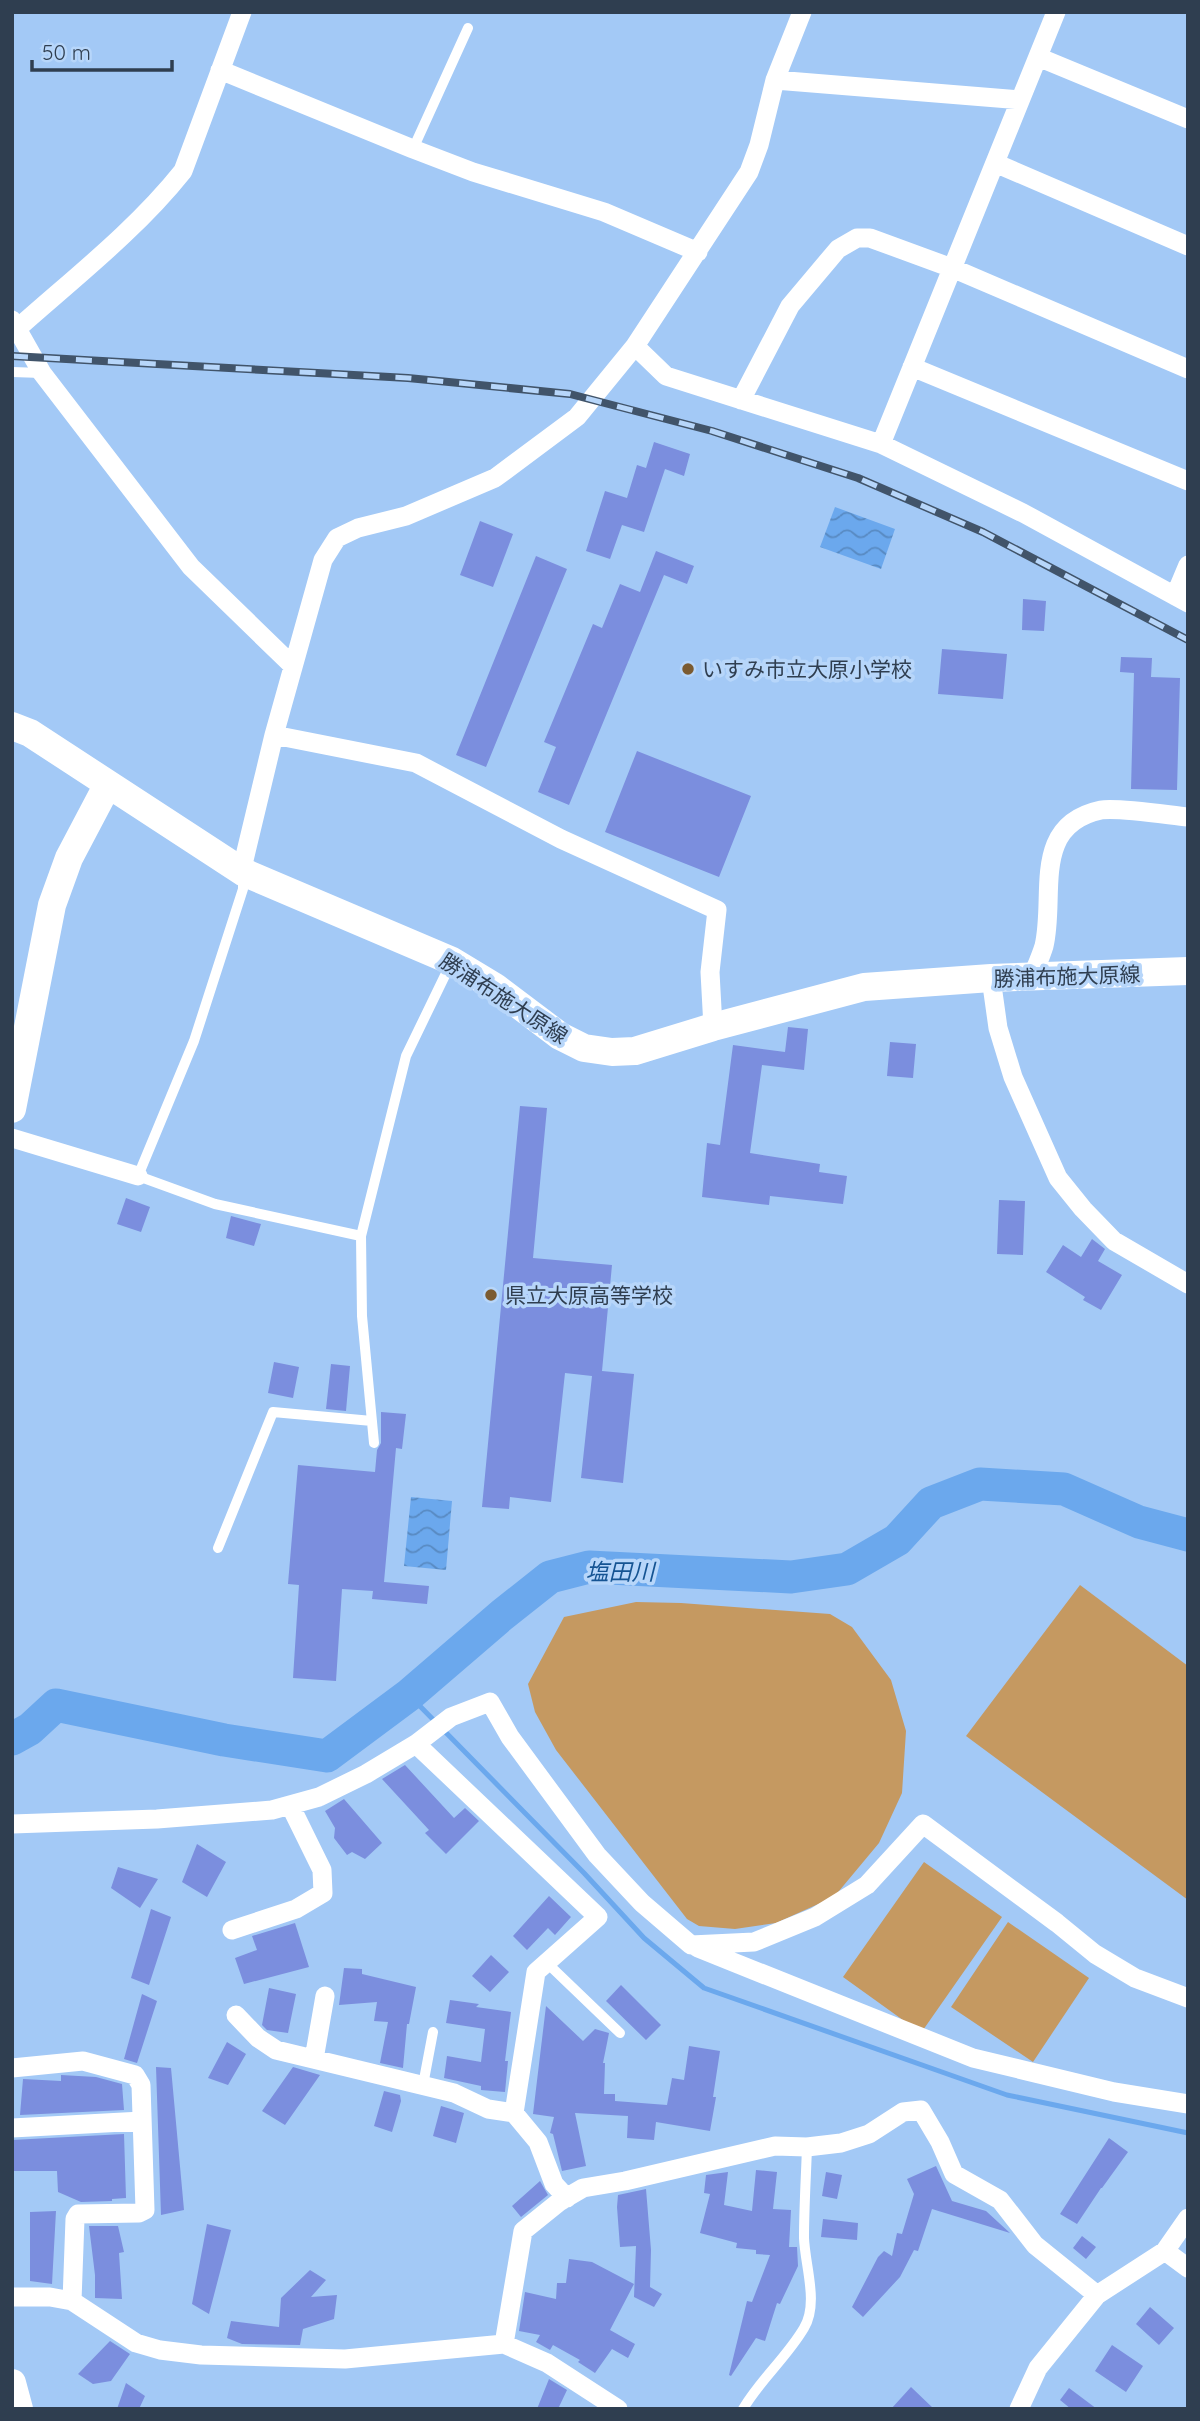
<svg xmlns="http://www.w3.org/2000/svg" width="1200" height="2421" font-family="Quicksand,'Noto Sans JP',sans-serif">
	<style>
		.pitch { fill: #c59961 }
		.water { fill: url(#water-waves) }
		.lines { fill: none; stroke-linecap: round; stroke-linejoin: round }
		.stream { stroke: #6ba8ed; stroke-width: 5 }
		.river { stroke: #6ba8ed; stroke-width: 33 }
		.building { fill: #7b8ede }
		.lane { stroke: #fff; stroke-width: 10 }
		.street { stroke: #fff; stroke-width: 19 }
		.secondary { stroke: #fff; stroke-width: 28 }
		.rail-casing { stroke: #41546a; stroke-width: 8 }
		.rail { stroke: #b7d6fa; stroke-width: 5; stroke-dasharray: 16; stroke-linecap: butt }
		.poi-dot { fill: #7b5b31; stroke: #b7d6fa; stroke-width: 2.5 }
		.labels { text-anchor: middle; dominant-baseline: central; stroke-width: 7; stroke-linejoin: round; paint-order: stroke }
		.poi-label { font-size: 21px; fill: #2f3e50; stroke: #b7d6fa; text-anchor: start }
		.street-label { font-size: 21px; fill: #2f3e50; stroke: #b7d6fa }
		.water-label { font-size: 23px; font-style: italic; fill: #155493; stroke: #b7d6fa }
	</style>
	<defs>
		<pattern id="water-waves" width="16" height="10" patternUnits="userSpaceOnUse" patternTransform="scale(1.75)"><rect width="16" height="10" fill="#6ba8ed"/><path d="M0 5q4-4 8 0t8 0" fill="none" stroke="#588ac2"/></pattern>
	</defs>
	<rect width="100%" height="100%" fill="#a3c9f6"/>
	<path class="pitch" d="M 1080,1585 L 1188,1666 L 1188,1900 L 966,1736 Z
		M 636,1602 L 681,1603 L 830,1614 L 852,1627 L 891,1680 L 906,1731 L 902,1793 L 879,1843 L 834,1897 L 776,1923 L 735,1929 L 699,1926 L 687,1919 L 556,1750 L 535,1712 L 528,1684 L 564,1617 Z
		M 924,1862 L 1002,1917 L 921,2033 L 843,1977 Z
		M 1008,1922 L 1089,1978 L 1033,2062 L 951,2007 Z"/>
	<path class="water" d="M 835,507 L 895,529 L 881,569 L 820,547 Z
		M 411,1497 L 452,1501 L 446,1570 L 404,1566 Z"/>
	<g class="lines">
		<path class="stream" d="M 409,1695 L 584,1873 L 644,1938 L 704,1988 L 1007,2095 L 1188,2133"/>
		<path class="river" d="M 12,1739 L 30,1729 L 56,1705 L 224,1740 L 327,1756 L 409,1695 L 502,1615 L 550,1577 L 589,1567 L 791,1577 L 847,1569 L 897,1540 L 931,1503 L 980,1484 L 1064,1489 L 1139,1522 L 1188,1535"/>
	</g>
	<path class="building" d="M 654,442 L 690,454 L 684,476 L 665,469 L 644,532 L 622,525 L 610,559 L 586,551 L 605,491 L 627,498 L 637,465 L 646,468 Z
		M 480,521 L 513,534 L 493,587 L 460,575 Z
		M 656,551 L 694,566 L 687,584 L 664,575 L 569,805 L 538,792 L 556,747 L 544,742 L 593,624 L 602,628 L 620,584 L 640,592 Z
		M 536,556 L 567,569 L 486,767 L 456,755 Z
		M 1023,599 L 1046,601 L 1044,631 L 1022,630 Z
		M 942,649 L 1007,654 L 1003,699 L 938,694 Z
		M 1121,657 L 1152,658 L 1151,677 L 1180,678 L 1177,790 L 1131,789 L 1134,673 L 1120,672 Z
		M 637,751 L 751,796 L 719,877 L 605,832 Z
		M 788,1027 L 808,1029 L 804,1070 L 762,1065 L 750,1153 L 820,1164 L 819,1172 L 847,1176 L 843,1204 L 770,1196 L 769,1205 L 702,1197 L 707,1143 L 720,1145 L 733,1045 L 785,1052 Z
		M 890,1042 L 916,1044 L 913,1078 L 887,1076 Z
		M 520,1106 L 547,1108 L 533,1258 L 612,1265 L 602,1371 L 634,1374 L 623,1483 L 581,1478 L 592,1376 L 565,1373 L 551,1502 L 510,1497 L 509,1509 L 482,1507 Z
		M 126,1198 L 150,1207 L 141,1232 L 117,1224 Z
		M 999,1200 L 1025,1201 L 1023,1255 L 997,1254 Z
		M 231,1216 L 261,1224 L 254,1246 L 226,1238 Z
		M 1092,1239 L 1105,1249 L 1098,1261 L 1122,1275 L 1101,1310 L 1083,1300 L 1085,1297 L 1046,1272 L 1063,1245 L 1081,1257 Z
		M 274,1362 L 299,1367 L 293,1398 L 268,1393 Z
		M 331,1364 L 350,1366 L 346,1411 L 326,1409 Z
		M 381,1412 L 406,1414 L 402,1449 L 396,1448 L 384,1582 L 429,1586 L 427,1604 L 372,1599 L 373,1591 L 342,1589 L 336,1681 L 293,1678 L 299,1585 L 288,1584 L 298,1465 L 375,1472 L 377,1450 L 381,1443 Z
		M 405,1765 L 454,1818 L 465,1808 L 479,1821 L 446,1854 L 425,1833 L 429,1830 L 382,1779 Z
		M 344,1799 L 382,1843 L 365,1859 L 352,1852 L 347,1855 L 334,1838 L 335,1828 L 325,1811 Z
		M 197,1844 L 226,1862 L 207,1897 L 182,1882 Z
		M 118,1867 L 158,1879 L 140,1908 L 111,1888 Z
		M 549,1896 L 571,1917 L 555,1935 L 548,1928 L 527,1950 L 513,1936 Z
		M 151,1909 L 171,1917 L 149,1985 L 131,1978 Z
		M 295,1923 L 309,1967 L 244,1984 L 235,1958 L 257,1950 L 252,1936 Z
		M 491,1955 L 509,1972 L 490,1992 L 472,1976 Z
		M 344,1968 L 362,1969 L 362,1974 L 416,1987 L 409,2024 L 407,2024 L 403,2068 L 380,2063 L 388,2022 L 374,2021 L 377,2002 L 339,2005 Z
		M 621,1985 L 661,2025 L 646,2040 L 606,2001 Z
		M 269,1988 L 296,1994 L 288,2033 L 267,2030 L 262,2025 Z
		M 142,1994 L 157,2001 L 137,2063 L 124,2059 Z
		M 450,2000 L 479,2004 L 476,2007 L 511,2012 L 505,2061 L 508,2061 L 505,2092 L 481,2090 L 481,2086 L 444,2078 L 447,2056 L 481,2062 L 485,2029 L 446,2023 Z
		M 546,2006 L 583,2041 L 595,2029 L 609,2033 L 603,2063 L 605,2063 L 604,2094 L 615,2094 L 615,2101 L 667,2105 L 672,2078 L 684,2080 L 689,2046 L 720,2051 L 713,2097 L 716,2097 L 710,2131 L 656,2122 L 654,2140 L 627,2138 L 628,2116 L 575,2113 L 586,2166 L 562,2171 L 553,2134 L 550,2133 L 554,2117 L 533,2114 Z
		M 227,2042 L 246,2054 L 228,2085 L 208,2078 Z
		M 156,2067 L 171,2068 L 184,2210 L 161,2215 Z
		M 293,2067 L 320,2075 L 285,2125 L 262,2111 Z
		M 61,2075 L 96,2077 L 122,2084 L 124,2110 L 20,2115 L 23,2079 L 61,2081 Z
		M 384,2091 L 400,2095 L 401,2101 L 392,2132 L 374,2126 Z
		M 441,2106 L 464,2113 L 456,2143 L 433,2136 Z
		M 124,2134 L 126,2198 L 112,2199 L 112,2201 L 81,2202 L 58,2192 L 57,2171 L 12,2171 L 12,2140 Z
		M 1109,2138 L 1128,2152 L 1102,2188 L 1101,2188 L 1077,2224 L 1060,2214 Z
		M 936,2166 L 952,2201 L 986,2211 L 1010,2233 L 932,2209 L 918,2251 L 914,2250 L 900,2277 L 863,2317 L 852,2307 L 878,2257 L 884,2251 L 892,2256 L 897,2233 L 902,2234 L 914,2194 L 907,2179 Z
		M 756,2170 L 777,2172 L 773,2209 L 791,2210 L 789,2247 L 797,2247 L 798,2266 L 780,2304 L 777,2303 L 765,2341 L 756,2338 L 731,2376 L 729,2375 L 747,2301 L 752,2302 L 770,2255 L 756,2254 L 756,2250 L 736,2248 L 737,2243 L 700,2233 L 710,2194 L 704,2193 L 706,2175 L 728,2172 L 724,2205 L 752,2211 Z
		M 826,2172 L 842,2175 L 837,2199 L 822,2196 Z
		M 540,2181 L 548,2195 L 521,2217 L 512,2206 Z
		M 646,2189 L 651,2250 L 650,2287 L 662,2294 L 654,2307 L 634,2297 L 636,2246 L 620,2247 L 617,2207 L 618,2195 Z
		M 56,2211 L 52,2284 L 30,2281 L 30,2212 Z
		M 823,2219 L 858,2223 L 857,2240 L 821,2237 Z
		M 207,2224 L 231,2230 L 209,2314 L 192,2304 Z
		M 89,2226 L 118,2226 L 124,2252 L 119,2253 L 122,2299 L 95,2298 L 95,2275 Z
		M 1082,2236 L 1096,2247 L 1086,2259 L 1073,2248 Z
		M 569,2259 L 592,2262 L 634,2284 L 610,2330 L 635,2344 L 628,2358 L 612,2349 L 595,2373 L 578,2362 L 580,2360 L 553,2345 L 550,2350 L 536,2342 L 540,2335 L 519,2331 L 525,2292 L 556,2299 L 557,2283 L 566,2283 Z
		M 310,2270 L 326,2280 L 311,2297 L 337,2295 L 334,2319 L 303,2329 L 300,2345 L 242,2344 L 227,2338 L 231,2321 L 279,2327 L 281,2298 Z
		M 1150,2307 L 1174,2328 L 1159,2345 L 1136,2324 Z
		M 110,2341 L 130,2354 L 111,2381 L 93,2384 L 78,2374 Z
		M 1112,2345 L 1143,2366 L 1126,2392 L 1095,2371 Z
		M 549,2379 L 567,2390 L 558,2409 L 537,2409 Z
		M 126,2383 L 145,2396 L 139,2409 L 117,2409 Z
		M 911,2387 L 934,2409 L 891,2409 Z
		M 1069,2388 L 1097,2409 L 1071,2409 L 1060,2400 Z"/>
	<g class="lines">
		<path class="lane" d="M 413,149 L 468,28
			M 12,372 L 42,373
			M 243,876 L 243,889 L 194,1041 L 138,1176 L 215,1204 L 361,1236 L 406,1056 L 451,963
			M 361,1236 L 362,1316 L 374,1443
			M 218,1548 L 273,1412 L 372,1421
			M 546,1962 L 620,2033
			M 423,2085 L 433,2032
			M 743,2409 C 760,2380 787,2357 804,2328 C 819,2303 805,2266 804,2238 C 804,2208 806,2177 807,2147"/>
		<path class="street" d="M 1038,57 L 1188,119
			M 220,70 L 413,149 L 473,172 L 604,212 L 698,252
			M 775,80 L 1020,100
			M 995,163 L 1188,246
			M 12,320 L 42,373 L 191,567 L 293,666
			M 18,328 C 74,278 136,230 183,171 L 242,12
			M 635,346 L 666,376 L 881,444 L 1023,513 L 1188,603
			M 912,367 L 1188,481
			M 741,400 L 790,306 L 838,249 L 857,238 L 870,238 L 952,268 L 1188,369
			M 881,444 L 1056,12
			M 1175,596 L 1188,565
			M 274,735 L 416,763 L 561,839 L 717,910 L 710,972 L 713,1027
			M 243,872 L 244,860 L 274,735 L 323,560 L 337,538 L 358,528 L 406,516 L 495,478 L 577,417 L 635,346 L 749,172 L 759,145 L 775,80 L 802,12
			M 1032,977 C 1036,967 1041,956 1044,946 C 1056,896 1030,825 1101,810 C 1118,807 1168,815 1188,817
			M 991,978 L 998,1028 L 1013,1077 L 1058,1178 L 1083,1209 L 1114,1241 L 1188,1284
			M 12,1138 L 138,1176
			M 12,1824 L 157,1819 L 272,1810 L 319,1797 L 366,1774 L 416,1744 L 451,1717 L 490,1702 L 510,1737 L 597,1855 L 642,1903 L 691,1945 L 754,1942 L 815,1917 L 867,1885 L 923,1824 L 1057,1923 L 1095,1954 L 1135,1978 L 1188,1998
			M 232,1930 L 296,1909 L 323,1893 L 322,1870 L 290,1805
			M 698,1948 L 973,2058 L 1114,2092 L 1188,2104
			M 236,2015 L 258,2038 L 276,2050 L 454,2093 L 488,2109 L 514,2113 L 536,1972 L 598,1917 L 416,1744
			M 314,2059 L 325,1996
			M 12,2068 L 83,2061 L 135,2075 L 141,2085 L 145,2210 L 139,2213 L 78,2214 L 75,2219 L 72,2301
			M 514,2113 L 538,2142 L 554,2184 L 567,2198
			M 12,2128 L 142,2121
			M 1165,2251 L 1188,2268
			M 12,2297 L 50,2297 L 72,2301 L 136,2343 L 160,2350 L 201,2355 L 345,2359 L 504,2344 L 547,2363 L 618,2409
			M 504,2344 L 523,2231 L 559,2202 L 583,2188 L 625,2181 L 775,2146 L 807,2147 L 841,2143 L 869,2134 L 903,2112 L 921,2110 L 940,2142 L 954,2174 L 1000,2200 L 1035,2245 L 1097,2295
			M 1019,2409 L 1038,2368 L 1097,2295 L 1165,2251 L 1188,2218"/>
		<path class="secondary" d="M 12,726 L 30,733 L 243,872 L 452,961 L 495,987 L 560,1036 L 584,1048 L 612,1052 L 635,1051 L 713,1027 L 864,987 L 991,978 L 1188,971
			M 12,1109 L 52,905 L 69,858 L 108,784
			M 12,2383 L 19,2409"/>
		<defs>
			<path id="rail" d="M 12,356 L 408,378 L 570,394 L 712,431 L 858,478 L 983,532 L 1188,640"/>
		</defs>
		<use href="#rail" class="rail-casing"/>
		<use href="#rail" class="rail"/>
	</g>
	<g class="poi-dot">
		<circle cx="688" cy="669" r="7"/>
		<circle cx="491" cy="1295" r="7"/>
	</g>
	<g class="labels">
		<g class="poi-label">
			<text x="702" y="669">いすみ市立大原小学校</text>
			<text x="505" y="1295">県立大原高等学校</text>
		</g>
		<g class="street-label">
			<text transform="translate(1067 976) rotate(-2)">勝浦布施大原線</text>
			<text transform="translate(504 998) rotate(33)">勝浦布施大原線</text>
		</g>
		<g class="water-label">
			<text x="620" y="1571">塩田川</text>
		</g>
	</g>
	<rect width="1200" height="2421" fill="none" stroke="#2f3e50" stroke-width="28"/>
	<path d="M32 60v10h140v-10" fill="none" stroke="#2f3e50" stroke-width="3.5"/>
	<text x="42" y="60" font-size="21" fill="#2f3e50" stroke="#b7d6fa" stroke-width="5" paint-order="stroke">50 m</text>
</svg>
